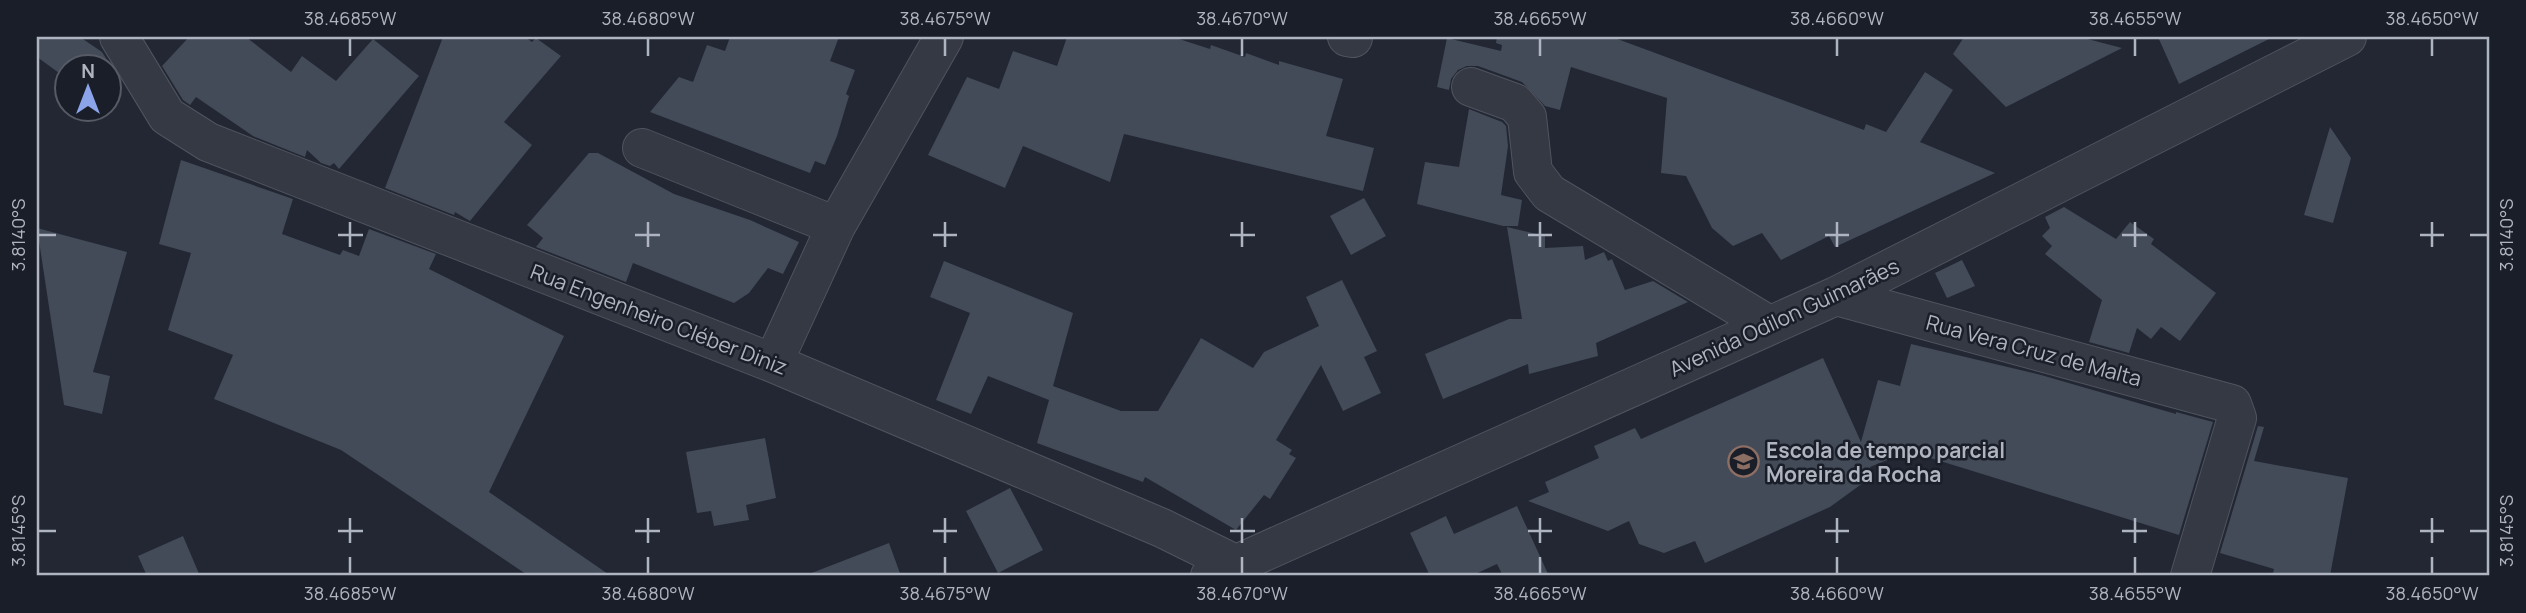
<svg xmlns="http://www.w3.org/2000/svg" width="2526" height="613" font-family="Manrope,sans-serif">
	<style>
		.building { fill: #434a58 }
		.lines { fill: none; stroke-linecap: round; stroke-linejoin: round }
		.minor-casing { stroke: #4f545f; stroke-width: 40 }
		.minor { stroke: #353944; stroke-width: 38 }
		.ticks { fill: none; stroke: #afb4c1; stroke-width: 2.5 }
		.labels { text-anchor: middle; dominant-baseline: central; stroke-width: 5; stroke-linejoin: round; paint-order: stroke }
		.street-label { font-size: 21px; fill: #afb4c1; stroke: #1a1e28 }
		.poi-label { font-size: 21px; font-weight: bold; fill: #afb4c1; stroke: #1a1e28; text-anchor: start }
		.neatline { fill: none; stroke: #afb4c1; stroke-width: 2.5 }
		.ticks-label { font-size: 18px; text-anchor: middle; fill: #afb4c1 }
	</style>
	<rect width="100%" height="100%" fill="#222733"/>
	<path class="building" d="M 37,37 L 80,37 L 102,52 L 116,74 L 108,86 L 108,66 L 66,66 L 66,78 L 37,57 Z
		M 189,37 L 246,37 L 291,72 L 302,56 L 336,81 L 373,39 L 419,76 L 339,169 L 334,163 L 330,166 L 321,163 L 307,150 L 305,157 L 253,136 L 196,97 L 190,105 L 183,100 L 162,66 Z
		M 443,37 L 525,37 L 532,42 L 536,38 L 561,56 L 504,122 L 532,145 L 470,221 L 455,212 L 454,215 L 385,188 Z
		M 730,37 L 839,37 L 830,61 L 855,70 L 846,94 L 849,96 L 837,136 L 825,165 L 815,161 L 810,173 L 650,112 L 679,77 L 693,82 L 707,45 L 725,51 Z
		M 1067,37 L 1173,37 L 1210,49 L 1211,45 L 1245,57 L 1246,53 L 1279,65 L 1279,61 L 1343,79 L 1326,136 L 1374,148 L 1363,191 L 1124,134 L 1110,182 L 1023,146 L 1005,188 L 928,155 L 967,77 L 999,89 L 1013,51 L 1057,66 Z
		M 1497,37 L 1612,37 L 1864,130 L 1866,124 L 1886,132 L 1925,72 L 1953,90 L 1920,142 L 1995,173 L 1835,247 L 1829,236 L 1781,260 L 1762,233 L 1733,246 L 1712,228 L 1686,176 L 1661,173 L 1667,98 L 1571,67 L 1560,110 L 1545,106 L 1522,82 L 1478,66 L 1467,66 L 1458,70 L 1451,79 L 1449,90 L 1437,87 L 1447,38 L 1501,51 L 1502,45 L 1496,43 Z
		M 1964,37 L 2080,37 L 2122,48 L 2006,107 L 1953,54 Z
		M 2158,37 L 2273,37 L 2179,84 Z
		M 1469,109 L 1502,122 L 1506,126 L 1508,146 L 1501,195 L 1522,200 L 1518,226 L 1503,226 L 1417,204 L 1425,162 L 1459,167 Z
		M 2330,127 L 2351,158 L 2333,223 L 2304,215 Z
		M 589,153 L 598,153 L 674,194 L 750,220 L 799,242 L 783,274 L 768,268 L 749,293 L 734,303 L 633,263 L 626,282 L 536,247 L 543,238 L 527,225 Z
		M 181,160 L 293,199 L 282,234 L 340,255 L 343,250 L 359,256 L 369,229 L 436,254 L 429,269 L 564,336 L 489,492 L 611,576 L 529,576 L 341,450 L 214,399 L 233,355 L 168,330 L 191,253 L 159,244 Z
		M 1364,198 L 1386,236 L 1351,255 L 1330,216 Z
		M 2064,207 L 2116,239 L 2130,222 L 2154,239 L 2151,244 L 2216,293 L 2180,341 L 2161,327 L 2151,339 L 2137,328 L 2129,353 L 2089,342 L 2102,300 L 2045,254 L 2052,246 L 2042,236 L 2050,228 L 2045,217 Z
		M 1507,227 L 1545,236 L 1545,248 L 1583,246 L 1585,260 L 1604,252 L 1608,261 L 1612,259 L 1625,290 L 1653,281 L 1688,302 L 1596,343 L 1598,356 L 1529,374 L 1528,364 L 1443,399 L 1425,354 L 1509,319 L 1522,319 Z
		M 37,228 L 127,252 L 93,372 L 110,376 L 102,414 L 64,405 Z
		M 1962,260 L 1975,286 L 1947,298 L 1935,273 Z
		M 944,261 L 1073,313 L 1053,386 L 1121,411 L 1158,411 L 1201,338 L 1253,368 L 1264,352 L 1319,326 L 1306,297 L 1342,280 L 1377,351 L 1364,357 L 1381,393 L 1343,411 L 1321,365 L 1276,440 L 1292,450 L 1289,454 L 1296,458 L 1270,499 L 1264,495 L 1236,530 L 1145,477 L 1143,482 L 1037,443 L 1049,400 L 988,376 L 971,414 L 936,400 L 970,313 L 930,297 Z
		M 1911,344 L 2041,375 L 2176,414 L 2176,412 L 2213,422 L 2179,535 L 1924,456 L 1917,448 L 1870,467 L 1874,475 L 1830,507 L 1705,563 L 1695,541 L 1664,553 L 1639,544 L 1629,521 L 1608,531 L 1528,501 L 1549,492 L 1545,482 L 1599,458 L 1594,446 L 1635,428 L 1641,439 L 1823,358 L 1861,442 L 1878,380 L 1900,386 Z
		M 2258,426 L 2264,427 L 2254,461 L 2348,478 L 2330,576 L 2273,573 L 2274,569 L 2220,553 Z
		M 765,438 L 776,498 L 746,505 L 749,520 L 714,526 L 711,511 L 697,513 L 686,452 Z
		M 1010,488 L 1043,550 L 998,573 L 966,511 Z
		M 1517,506 L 1549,576 L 1503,576 L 1497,564 L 1471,576 L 1430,576 L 1410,533 L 1446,516 L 1454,534 Z
		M 183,536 L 200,576 L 147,576 L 138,556 Z
		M 889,543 L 901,576 L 810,576 L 809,574 Z"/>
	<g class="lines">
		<defs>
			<path id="minor" d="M 119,37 L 167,116 L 208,142 L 773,363 L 1162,528 L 1235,564
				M 1347,37 L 1353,38
				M 1471,87 L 1515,103 L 1527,117 L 1533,172 L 1549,193 L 1769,325
				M 642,148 L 836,226
				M 1836,296 L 2232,404 L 2237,418 L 2190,576
				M 773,363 L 836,226 L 944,37
				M 1210,576 L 1836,296 L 2347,37"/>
		</defs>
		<use href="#minor" class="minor-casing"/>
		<use href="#minor" class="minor"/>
	</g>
	<path class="ticks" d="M 350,38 L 350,56M 648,38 L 648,56M 945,38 L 945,56M 1242,38 L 1242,56M 1540,38 L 1540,56M 1837,38 L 1837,56M 2135,38 L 2135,56M 2432,38 L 2432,56M 350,222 L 350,247M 648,222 L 648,247M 945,222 L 945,247M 1242,222 L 1242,247M 1540,222 L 1540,247M 1837,222 L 1837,247M 2135,222 L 2135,247M 2432,222 L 2432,247M 38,235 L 56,235M 338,235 L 363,235M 635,235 L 660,235M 933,235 L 957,235M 1230,235 L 1255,235M 1528,235 L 1552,235M 1825,235 L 1849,235M 2122,235 L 2147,235M 2420,235 L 2444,235M 2470,235 L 2488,235M 350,518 L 350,543M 648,518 L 648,543M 945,518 L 945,543M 1242,518 L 1242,543M 1540,518 L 1540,543M 1837,518 L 1837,543M 2135,518 L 2135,543M 2432,518 L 2432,543M 38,531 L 56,531M 338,531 L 363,531M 635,531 L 660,531M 933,531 L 957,531M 1230,531 L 1255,531M 1528,531 L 1552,531M 1825,531 L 1849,531M 2122,531 L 2147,531M 2420,531 L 2444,531M 2470,531 L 2488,531M 350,557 L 350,574M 648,557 L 648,574M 945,557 L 945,574M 1242,557 L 1242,574M 1540,557 L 1540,574M 1837,557 L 1837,574M 2135,557 L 2135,574M 2432,557 L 2432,574"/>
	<defs>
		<symbol id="school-ring" viewBox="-11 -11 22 22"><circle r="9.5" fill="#1a1e28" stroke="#8d6e63" stroke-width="1.5"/><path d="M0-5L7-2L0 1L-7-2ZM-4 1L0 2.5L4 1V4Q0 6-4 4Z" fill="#8d6e63"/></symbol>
	</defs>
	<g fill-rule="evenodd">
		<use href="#school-ring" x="1726" y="444" width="35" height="35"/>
	</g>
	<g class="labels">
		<g class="street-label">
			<text transform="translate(1784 317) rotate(-25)">Avenida Odilon Guimarães</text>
			<text transform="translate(659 319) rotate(21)">Rua Engenheiro Cléber Diniz</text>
			<text transform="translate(2034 350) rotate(15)">Rua Vera Cruz de Malta</text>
		</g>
		<g class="poi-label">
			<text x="1766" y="450">Escola de tempo parcial<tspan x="1766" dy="24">Moreira da Rocha</tspan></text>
		</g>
	</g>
	<rect width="2526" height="613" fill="none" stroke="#1a1e28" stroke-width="77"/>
	<g transform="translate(88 88)"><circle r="33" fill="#1a1e28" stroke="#565a65" stroke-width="2"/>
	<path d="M0-5L12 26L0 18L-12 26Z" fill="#8ca4e9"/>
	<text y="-10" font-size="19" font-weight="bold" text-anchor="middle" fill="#afb4c1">N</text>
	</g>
	<rect x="38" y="38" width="2450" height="536" class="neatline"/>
	<g class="ticks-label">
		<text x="350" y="25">38.4685°W</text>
		<text x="648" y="25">38.4680°W</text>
		<text x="945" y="25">38.4675°W</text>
		<text x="1242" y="25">38.4670°W</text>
		<text x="1540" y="25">38.4665°W</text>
		<text x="1837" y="25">38.4660°W</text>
		<text x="2135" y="25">38.4655°W</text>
		<text x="2432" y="25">38.4650°W</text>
		<text transform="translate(19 235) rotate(-90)" y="6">3.8140°S</text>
		<text transform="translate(2507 235) rotate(-90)" y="6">3.8140°S</text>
		<text transform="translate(19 531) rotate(-90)" y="6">3.8145°S</text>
		<text transform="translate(2507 531) rotate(-90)" y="6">3.8145°S</text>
		<text x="350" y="600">38.4685°W</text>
		<text x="648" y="600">38.4680°W</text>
		<text x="945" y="600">38.4675°W</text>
		<text x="1242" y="600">38.4670°W</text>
		<text x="1540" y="600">38.4665°W</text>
		<text x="1837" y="600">38.4660°W</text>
		<text x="2135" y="600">38.4655°W</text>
		<text x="2432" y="600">38.4650°W</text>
	</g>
</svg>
